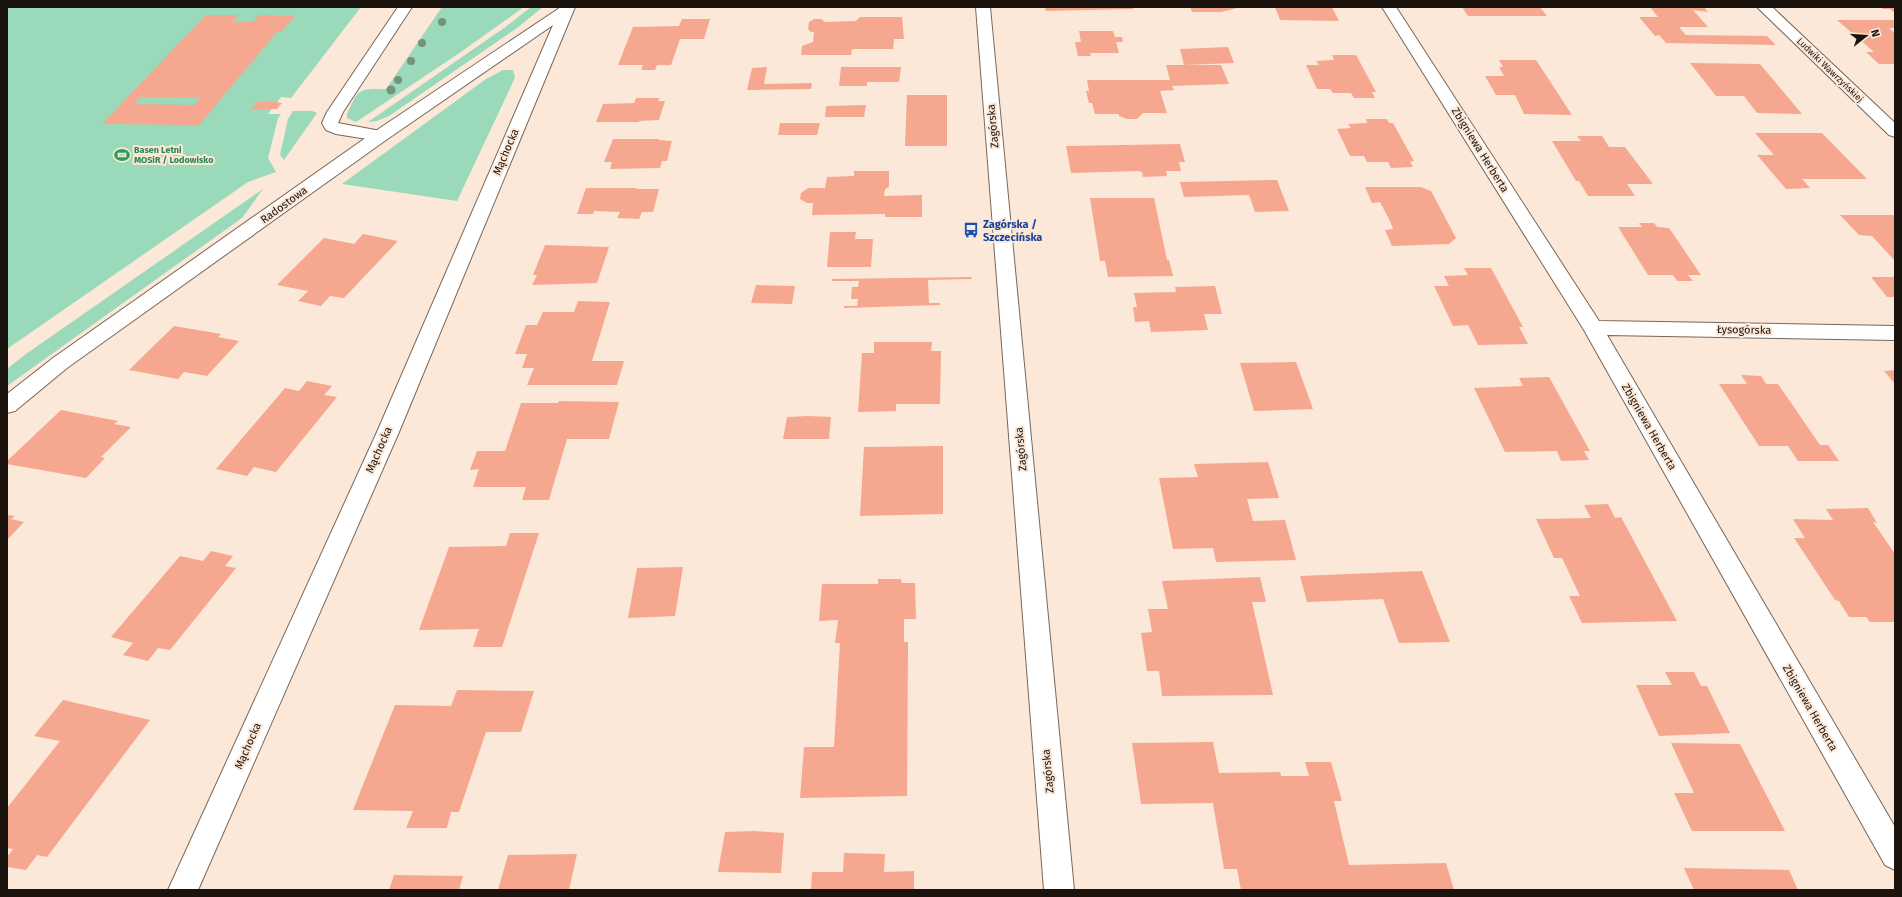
<svg xmlns="http://www.w3.org/2000/svg" width="1902" height="897" font-family="'Fira Sans',sans-serif">
	<style>
		.green { fill: #9ad9ba }
		.building { fill: #f6a78f; fill-rule: evenodd }
		.lines { fill: none; stroke-linecap: round; stroke-linejoin: round }
		.lane-casing { stroke: #786759; stroke-width: 2 }
		.street-casing { stroke: #786759; stroke-width: 2 }
		.secondary-casing { stroke: #786759; stroke-width: 2 }
		.lane { fill: #fff; fill-rule: evenodd }
		.street { fill: #fff; fill-rule: evenodd }
		.secondary { fill: #fff; fill-rule: evenodd }
		.tree { fill: #75927d }
		.labels { text-anchor: middle; dominant-baseline: central; stroke-width: 4; stroke-linejoin: round; paint-order: stroke }
		.far-street-label { font-size: 9px; fill: #1b140e; stroke: #fce8d8 }
		.far-leisure-label { font-size: 9px; font-weight: bold; fill: #27864d; stroke: #fce8d8; text-anchor: start }
		.street-label { font-size: 11px; fill: #1b140e; stroke: #fce8d8 }
		.transit-label { font-size: 11px; font-weight: bold; fill: #164399; stroke: #fce8d8; text-anchor: start }
	</style>
	<rect width="100%" height="100%" fill="#fce8d8"/>
	<path class="green" d="M 7,7 L 361,7 L 291,98 L 281,97 L 268,114 L 281,114 L 278,118 L 268,158 L 276,172 L 248,182 L 7,349 Z
		M 442,7 L 524,7 L 458,54 L 356,122 L 347,118 L 347,114 C 359,88 358,89 386,89 Z
		M 531,7 L 543,7 L 517,28 L 389,116 L 377,121 L 368,122 L 504,28 Z
		M 503,70 L 513,70 L 515,77 L 513,82 L 457,201 L 342,184 L 486,79 Z
		M 293,111 L 312,111 L 317,113 L 284,160 L 280,155 L 288,119 Z
		M 263,189 L 242,218 L 7,386 L 7,369 L 26,354 Z"/>
	<path class="building" d="M 1045,7 L 1133,7 L 1133,9 L 1046,11 Z
		M 1190,7 L 1236,7 L 1237,8 L 1221,12 L 1192,12 Z
		M 1275,7 L 1332,7 L 1339,21 L 1280,20 Z
		M 1462,7 L 1540,7 L 1547,16 L 1468,16 Z
		M 1650,7 L 1705,8 L 1708,12 L 1693,10 L 1708,27 L 1679,27 L 1686,35 L 1767,36 L 1776,45 L 1666,43 L 1659,35 L 1655,36 L 1639,17 L 1658,17 Z
		M 1880,7 L 1895,7 L 1895,13 L 1890,9 L 1883,9 Z
		M 206,15 L 239,15 L 232,22 L 253,22 L 259,15 L 295,16 L 281,32 L 277,32 L 199,125 L 102,124 ZM 140,97 L 200,98 L 194,105 L 134,104 Z
		M 860,17 L 902,17 L 904,39 L 894,39 L 893,49 L 852,49 L 851,55 L 801,55 L 802,46 L 813,42 L 814,32 L 811,32 L 808,29 L 809,22 L 814,19 L 821,19 L 825,22 L 856,21 Z
		M 682,19 L 710,19 L 704,39 L 680,39 L 671,65 L 657,65 L 655,70 L 641,70 L 643,65 L 618,65 L 633,27 L 679,26 Z
		M 1837,20 L 1895,20 L 1895,28 L 1889,28 L 1895,33 L 1895,64 L 1879,64 L 1866,52 L 1874,52 Z
		M 1079,31 L 1113,31 L 1115,37 L 1122,37 L 1123,42 L 1116,42 L 1119,53 L 1090,53 L 1091,56 L 1078,56 L 1075,42 L 1081,42 Z
		M 1228,47 L 1234,63 L 1184,65 L 1180,49 Z
		M 1332,55 L 1356,55 L 1376,92 L 1372,92 L 1375,98 L 1354,98 L 1351,93 L 1333,93 L 1330,89 L 1317,89 L 1306,65 L 1319,65 L 1316,61 L 1334,60 Z
		M 1499,60 L 1536,60 L 1572,115 L 1524,114 L 1515,95 L 1496,95 L 1485,76 L 1504,76 L 1499,67 L 1503,67 Z
		M 1690,63 L 1760,64 L 1802,114 L 1757,113 L 1744,96 L 1716,96 Z
		M 1166,65 L 1221,65 L 1229,84 L 1172,86 L 1174,90 L 1160,91 L 1167,113 L 1143,113 L 1137,119 L 1127,119 L 1119,116 L 1119,114 L 1095,114 L 1092,103 L 1089,103 L 1086,91 L 1089,91 L 1087,80 L 1170,80 Z
		M 767,67 L 764,84 L 812,83 L 811,89 L 747,90 L 752,68 Z
		M 841,67 L 901,67 L 899,82 L 867,82 L 867,86 L 839,86 Z
		M 907,95 L 947,95 L 947,146 L 905,146 Z
		M 636,98 L 660,98 L 658,101 L 665,101 L 659,120 L 639,121 L 639,122 L 596,122 L 603,104 L 634,103 Z
		M 257,102 L 276,102 L 282,103 L 277,109 L 251,109 Z
		M 866,105 L 864,117 L 825,117 L 826,106 Z
		M 1366,119 L 1387,119 L 1389,123 L 1393,123 L 1414,161 L 1410,162 L 1413,167 L 1391,168 L 1388,162 L 1367,162 L 1364,156 L 1350,156 L 1337,129 L 1351,128 L 1348,124 L 1367,123 Z
		M 780,123 L 820,123 L 817,135 L 778,135 Z
		M 1755,133 L 1822,133 L 1867,179 L 1802,179 L 1810,188 L 1786,189 L 1757,155 L 1774,155 Z
		M 1577,136 L 1602,136 L 1609,147 L 1625,147 L 1653,184 L 1627,184 L 1635,196 L 1588,196 L 1579,181 L 1576,181 L 1552,141 L 1581,141 Z
		M 613,139 L 659,139 L 659,140 L 672,141 L 667,161 L 662,161 L 660,168 L 610,169 L 612,162 L 604,162 Z
		M 1180,144 L 1185,162 L 1179,162 L 1181,171 L 1166,171 L 1167,176 L 1143,177 L 1142,172 L 1139,171 L 1071,173 L 1066,146 Z
		M 854,171 L 889,171 L 889,187 L 885,189 L 884,196 L 922,195 L 922,217 L 885,217 L 885,214 L 812,215 L 813,203 L 807,203 L 800,199 L 801,193 L 808,188 L 825,188 L 827,177 L 854,176 Z
		M 1273,180 L 1277,180 L 1289,211 L 1255,212 L 1249,195 L 1184,197 L 1180,182 Z
		M 1365,187 L 1421,187 L 1431,191 L 1456,238 L 1449,244 L 1392,246 L 1385,230 L 1393,229 L 1390,221 L 1380,202 L 1372,203 Z
		M 586,188 L 637,188 L 636,189 L 659,189 L 653,212 L 642,212 L 639,219 L 617,218 L 620,212 L 594,211 L 593,214 L 577,214 Z
		M 1090,198 L 1154,198 L 1167,260 L 1169,260 L 1173,276 L 1108,277 L 1105,261 L 1100,261 Z
		M 1840,215 L 1894,215 L 1895,261 L 1872,236 L 1859,235 Z
		M 1639,223 L 1654,223 L 1657,227 L 1669,228 L 1701,275 L 1688,275 L 1693,281 L 1677,281 L 1673,275 L 1648,275 L 1618,227 L 1642,227 Z
		M 830,232 L 856,232 L 855,239 L 873,239 L 871,267 L 827,267 Z
		M 363,234 L 398,241 L 344,298 L 330,296 L 321,306 L 298,301 L 308,291 L 277,285 L 324,238 L 354,244 Z
		M 545,245 L 609,247 L 597,283 L 532,285 L 537,275 L 533,275 Z
		M 1464,268 L 1491,268 L 1523,327 L 1519,327 L 1528,344 L 1478,345 L 1468,325 L 1453,326 L 1434,286 L 1449,286 L 1444,276 L 1468,275 Z
		M 971,277 L 972,279 L 928,280 L 929,303 L 940,303 L 940,305 L 844,308 L 844,306 L 857,306 L 858,299 L 851,299 L 852,287 L 858,287 L 859,281 L 832,281 L 832,279 Z
		M 1871,277 L 1895,277 L 1895,297 L 1887,297 Z
		M 756,285 L 795,286 L 792,304 L 751,303 Z
		M 1215,286 L 1222,314 L 1204,314 L 1208,330 L 1151,332 L 1149,321 L 1135,322 L 1133,307 L 1137,307 L 1134,293 L 1176,292 L 1175,287 Z
		M 578,301 L 610,302 L 592,361 L 624,361 L 617,385 L 527,385 L 534,368 L 522,368 L 527,354 L 515,354 L 526,325 L 537,325 L 543,312 L 574,312 Z
		M 174,326 L 221,334 L 218,337 L 239,341 L 207,376 L 184,372 L 178,379 L 129,370 Z
		M 874,342 L 932,342 L 931,351 L 941,351 L 940,404 L 896,404 L 896,411 L 858,412 L 862,353 L 874,353 Z
		M 1296,362 L 1313,409 L 1254,411 L 1240,363 Z
		M 1895,370 L 1895,384 L 1884,371 Z
		M 1741,375 L 1761,376 L 1766,384 L 1778,384 L 1820,445 L 1828,445 L 1839,461 L 1798,461 L 1788,446 L 1759,446 L 1719,384 L 1747,384 Z
		M 1549,377 L 1590,451 L 1584,451 L 1589,460 L 1561,461 L 1557,451 L 1505,452 L 1474,388 L 1523,386 L 1519,378 Z
		M 307,381 L 332,386 L 324,395 L 337,397 L 276,472 L 254,467 L 247,476 L 216,469 L 285,388 L 299,391 Z
		M 559,401 L 619,402 L 609,439 L 567,439 L 549,500 L 522,500 L 526,487 L 473,487 L 479,469 L 470,470 L 477,451 L 505,451 L 521,403 L 558,403 Z
		M 61,410 L 118,421 L 114,424 L 131,427 L 101,457 L 105,458 L 86,478 L 7,464 L 7,461 Z
		M 808,416 L 831,417 L 829,439 L 783,439 L 787,417 Z
		M 943,446 L 943,514 L 860,516 L 864,447 Z
		M 1268,462 L 1279,498 L 1247,499 L 1253,521 L 1285,520 L 1296,560 L 1216,562 L 1213,548 L 1173,549 L 1159,478 L 1198,477 L 1194,464 Z
		M 1608,504 L 1615,518 L 1621,517 L 1677,621 L 1582,623 L 1569,596 L 1580,596 L 1562,558 L 1554,558 L 1536,519 L 1591,518 L 1584,505 Z
		M 1868,508 L 1877,523 L 1873,522 L 1895,554 L 1895,622 L 1870,622 L 1866,617 L 1849,617 L 1839,601 L 1835,600 L 1794,538 L 1805,538 L 1793,519 L 1833,520 L 1826,509 Z
		M 7,515 L 15,516 L 11,519 L 24,522 L 7,540 Z
		M 510,533 L 539,533 L 502,647 L 473,647 L 479,629 L 419,630 L 449,547 L 506,546 Z
		M 211,551 L 233,556 L 225,566 L 236,568 L 170,650 L 158,648 L 148,661 L 123,655 L 133,643 L 111,637 L 180,556 L 203,561 Z
		M 683,567 L 675,616 L 628,618 L 637,568 Z
		M 1422,571 L 1450,642 L 1399,643 L 1383,599 L 1307,602 L 1300,576 Z
		M 1260,577 L 1266,602 L 1252,602 L 1273,695 L 1162,696 L 1159,671 L 1147,671 L 1141,633 L 1152,632 L 1148,609 L 1168,609 L 1162,581 Z
		M 878,579 L 901,579 L 902,583 L 915,583 L 916,619 L 904,619 L 904,642 L 908,642 L 907,796 L 800,798 L 804,747 L 834,747 L 840,643 L 835,643 L 838,620 L 819,621 L 822,584 L 878,584 Z
		M 1665,672 L 1694,672 L 1701,686 L 1707,686 L 1730,733 L 1659,736 L 1636,685 L 1672,685 Z
		M 457,690 L 534,691 L 521,732 L 486,732 L 459,812 L 451,812 L 447,828 L 406,828 L 413,811 L 353,810 L 395,705 L 451,706 Z
		M 63,700 L 150,720 L 47,857 L 37,855 L 26,870 L 7,867 L 7,857 L 13,849 L 7,848 L 7,808 L 60,741 L 34,736 Z
		M 1213,742 L 1219,773 L 1280,772 L 1281,776 L 1309,776 L 1305,762 L 1331,762 L 1342,801 L 1334,801 L 1349,865 L 1446,863 L 1454,890 L 1241,890 L 1237,869 L 1224,869 L 1213,803 L 1141,804 L 1132,743 Z
		M 1671,743 L 1740,744 L 1785,831 L 1692,831 L 1674,793 L 1694,793 Z
		M 754,831 L 784,833 L 781,873 L 718,872 L 725,832 Z
		M 844,853 L 885,854 L 884,872 L 914,871 L 914,890 L 811,890 L 812,872 L 843,872 Z
		M 577,854 L 569,890 L 498,890 L 508,855 Z
		M 1684,868 L 1789,870 L 1798,890 L 1694,890 Z
		M 394,875 L 463,876 L 459,890 L 389,890 Z"/>
	<g class="lines">
		<defs>
			<path id="lane" d="M 398,7 L 412,7 L 343,112 L 338,123 L 386,132 L 388,136 L 386,140 L 380,141 L 336,134 L 326,130 L 322,123 L 327,112 Z"/>
			<path id="street" d="M 561,7 L 575,7 L 399,432 L 198,890 L 168,890 L 377,432 L 553,25 L 386,140 L 67,368 L 15,411 L 7,413 L 7,394 L 53,358 L 374,132 Z
				M 1382,7 L 1396,7 L 1599,321 L 1895,326 L 1895,340 L 1607,335 L 1895,827 L 1895,870 L 1885,865 L 1584,330 Z
				M 1757,7 L 1772,7 L 1895,123 L 1895,137 L 1889,135 Z"/>
			<path id="secondary" d="M 976,7 L 990,7 L 1074,890 L 1044,890 Z"/>
		</defs>
		<use href="#lane" class="lane-casing"/>
		<use href="#street" class="street-casing"/>
		<use href="#secondary" class="secondary-casing"/>
		<use href="#lane" class="lane"/>
		<use href="#street" class="street"/>
		<use href="#secondary" class="secondary"/>
	</g>
	<g class="tree">
		<circle cx="442" cy="22" r="4"/>
		<circle cx="422" cy="43" r="4"/>
		<circle cx="411" cy="61" r="4"/>
		<circle cx="398" cy="80" r="4"/>
		<circle cx="391" cy="90" r="4.5"/>
	</g>
	<defs>
		<symbol id="stadium-bare" viewBox="-9 -9 18 18"><path d="M0-5a6.5 5 0 1 0 0 10a6.5 5 0 1 0 0-10ZM-3.5-1.8h7v3.6h-7Z" fill="#2e9e5b" stroke="#fce8d8" stroke-width="2.5" paint-order="stroke"/></symbol>
		<symbol id="bus-bare" viewBox="-9 -9 18 18"><path d="M-5-6H5V4H4V6H2V4H-2V6H-4V4H-5ZM-3.5-4V0h7V-4ZM-3.5 1.2v1.5H-2V1.2ZM2 1.2v1.5H3.5V1.2Z" fill="#1a4fb4" stroke="#fce8d8" stroke-width="2.5" paint-order="stroke"/></symbol>
	</defs>
	<g fill-rule="evenodd">
		<use href="#stadium-bare" x="111" y="144" width="22" height="22"/>
		<use href="#bus-bare" x="960" y="219" width="22" height="22"/>
	</g>
	<g class="labels">
		<g class="far-street-label">
			<text transform="translate(1830 70) rotate(44)">Ludwiki Wawrzyńskiej</text>
		</g>
		<g class="far-leisure-label">
			<text x="134" y="150">Basen Letni<tspan x="134" dy="10">MOSiR / Lodowisko</tspan></text>
		</g>
		<g class="street-label">
			<text transform="translate(993 126) rotate(-95)">Zagórska</text>
			<text transform="translate(1480 150) rotate(58)">Zbigniewa Herberta</text>
			<text transform="translate(506 152) rotate(-67)">Mąchocka</text>
			<text transform="translate(284 205) rotate(-36)">Radostowa</text>
			<text transform="translate(1744 330) rotate(1)">Łysogórska</text>
			<text transform="translate(1649 427) rotate(60)">Zbigniewa Herberta</text>
			<text transform="translate(1021 449) rotate(-95)">Zagórska</text>
			<text transform="translate(379 450) rotate(-66)">Mąchocka</text>
			<text transform="translate(1810 708) rotate(60)">Zbigniewa Herberta</text>
			<text transform="translate(248 746) rotate(-66)">Mąchocka</text>
			<text transform="translate(1048 771) rotate(-95)">Zagórska</text>
		</g>
		<g class="transit-label">
			<text x="983" y="224">Zagórska /<tspan x="983" dy="13">Szczecińska</tspan></text>
		</g>
	</g>
	<rect width="1902" height="897" fill="none" stroke="#1b140e" stroke-width="16"/>
	<g transform="translate(1866 36) rotate(73)" stroke="#fce8d8" stroke-width="3" paint-order="stroke">
	<path d="M0-3L7 15L0 10L-7 15Z" fill="#1b140e"/>
	<text y="-6" font-size="11" font-weight="bold" text-anchor="middle" fill="#1b140e">N</text>
	</g>
</svg>
